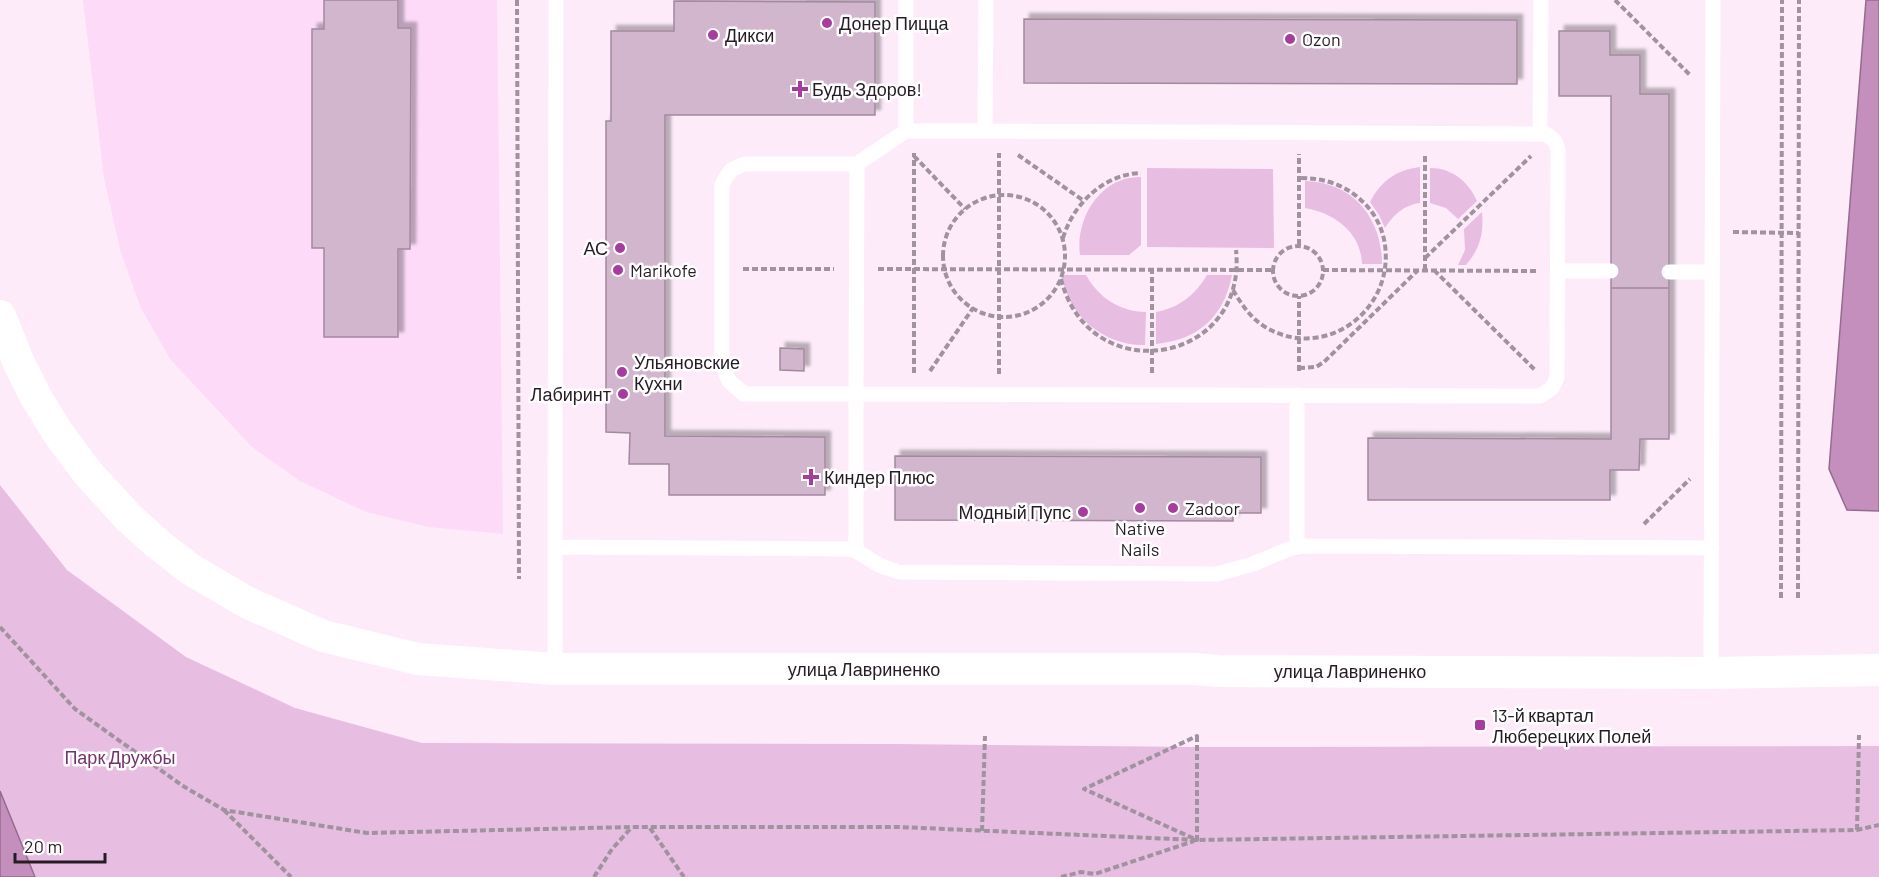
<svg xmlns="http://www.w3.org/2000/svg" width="1879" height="877" font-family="Barlow,sans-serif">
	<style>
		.built { fill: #fddaf8 }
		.green { fill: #e8bde2 }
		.water { fill: #c48fbd; stroke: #956c8f; stroke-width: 1.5 }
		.building { fill: #d2b6ce; stroke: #a3889f; stroke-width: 1.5; filter: url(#shadow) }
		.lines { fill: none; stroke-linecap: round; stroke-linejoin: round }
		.path { stroke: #a0929e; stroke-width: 4; stroke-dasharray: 6 3; stroke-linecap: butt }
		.lane { stroke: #fff; stroke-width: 15 }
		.street { stroke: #fff; stroke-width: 32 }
		.poi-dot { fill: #a63c9d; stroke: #fff; stroke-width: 2 }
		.labels { text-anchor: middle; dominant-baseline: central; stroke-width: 5; stroke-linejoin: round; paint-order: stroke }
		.poi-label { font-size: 18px; fill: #261c25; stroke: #fff; text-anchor: start }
		.street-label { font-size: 18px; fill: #261c25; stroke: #fff }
		.park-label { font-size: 18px; fill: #72326b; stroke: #fff }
	</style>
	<defs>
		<filter id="shadow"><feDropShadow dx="5.5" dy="-5.5" stdDeviation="1.5" flood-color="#0004"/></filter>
	</defs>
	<rect width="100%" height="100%" fill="#fdebfa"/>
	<path class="built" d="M 83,0 L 497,0 L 503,534 L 429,527 L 366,512 L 300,481 L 252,447 L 170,359 L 141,308 L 121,253 L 104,178 Z"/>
	<path class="green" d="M 1420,167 L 1420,203 C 1404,205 1393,215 1385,228 L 1379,215 L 1370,202 C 1381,181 1396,170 1420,167 Z
		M 1147,168 L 1273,169 L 1274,248 L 1147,247 Z
		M 1430,168 C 1452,168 1468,181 1477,201 L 1458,219 L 1446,208 L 1430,203 Z
		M 1141,177 L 1141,245 L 1129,255 L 1080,255 C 1075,219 1100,176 1141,177 Z
		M 1305,181 C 1353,182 1382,218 1382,264 L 1362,264 C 1361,232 1334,213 1305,208 Z
		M 1482,212 C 1484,233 1480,249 1466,265 L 1458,265 L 1465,250 L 1464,229 Z
		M 1062,275 L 1086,275 C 1098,297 1120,312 1146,312 L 1145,345 C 1105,346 1067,316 1062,275 Z
		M 1207,275 L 1232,275 C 1224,317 1198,340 1156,344 L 1156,312 C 1179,308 1195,295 1207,275 Z
		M 0,485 L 67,570 L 186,657 L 295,708 L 422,743 L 894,744 L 1197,747 L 1879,746 L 1879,877 L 0,877 Z"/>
	<path class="water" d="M 1866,0 L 1879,0 L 1879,511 L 1847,510 L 1829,469 Z
		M 0,791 L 35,877 L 0,877 Z"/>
	<path class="building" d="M 324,0 L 398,0 L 398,28 L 411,28 L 410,249 L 398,249 L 398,337 L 324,337 L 324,248 L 312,248 L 312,29 L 324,29 Z
		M 674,1 L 875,2 L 875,115 L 665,115 L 665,436 L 825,437 L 825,495 L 669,495 L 669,464 L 629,464 L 630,433 L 606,432 L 606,121 L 611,121 L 611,31 L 674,31 Z
		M 1024,19 L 1517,20 L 1517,84 L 1024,83 Z
		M 1559,31 L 1610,31 L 1610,55 L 1640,55 L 1640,94 L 1669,94 L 1669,288 L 1611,288 L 1611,96 L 1559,96 Z
		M 1611,288 L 1669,288 L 1669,439 L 1640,439 L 1639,470 L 1610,470 L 1610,500 L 1368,500 L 1368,438 L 1611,439 Z
		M 780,348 L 804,349 L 804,371 L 780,370 Z
		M 895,456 L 1261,457 L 1261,513 L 1233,513 L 1233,521 L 895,520 Z"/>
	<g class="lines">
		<path class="path" d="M 517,0 L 519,579
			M 1615,0 L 1691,76
			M 1018,155 L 1084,201
			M 914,156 L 965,209
			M943 256a61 61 0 1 1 122 0a61 61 0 1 1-122 0Z
			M 1733,232 L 1799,233
			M 1063,238 C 1073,204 1104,174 1141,173
			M 1299,245 L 1299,154
			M1273 271a25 25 0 1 1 50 0a25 25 0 1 1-50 0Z
			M 1425,258 L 1531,156
			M 743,269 L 834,269
			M 878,269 L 1273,270
			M 1323,270 L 1536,271
			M 1425,270 L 1425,154
			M 1434,270 L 1535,370
			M 1061,279 C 1089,391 1248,365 1236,250
			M 1233,290 C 1242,305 1251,319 1267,328 C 1325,361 1394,311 1385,245 C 1383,230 1376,215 1365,204 C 1347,185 1325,178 1299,178
			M 1299,368 L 1316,367 L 1324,362 L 1418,270
			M 930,371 L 973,308
			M 1299,371 L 1299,296
			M 914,373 L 914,153
			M 1152,373 L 1152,270
			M 999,374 L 999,153
			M 1644,524 L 1690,479
			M 1781,598 L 1782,0
			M 1798,598 L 1799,0
			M 0,627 L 75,709 L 183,786 L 224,810 L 367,833 L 632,827 L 899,827 L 1197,840 L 1857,830 L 1879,825
			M 1197,736 L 1197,840 L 1084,789 Z
			M 224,810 L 291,877
			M 650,828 L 684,877
			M 1857,830 L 1859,735
			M 982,831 L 985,736
			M 594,877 L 612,849 L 631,828
			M 1061,877 L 1081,872 L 1095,874 L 1194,841"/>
		<path class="lane" d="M 906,131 L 906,0
			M 1540,133 L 1541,0
			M 857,164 L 856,394 L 1540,396 L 1552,388 L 1557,378 L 1558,150 L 1555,141 L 1546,134 L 985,131
			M 1558,271 L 1611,271
			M 1669,272 L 1712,272
			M 555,547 L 556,0
			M 1297,547 L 1297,395
			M 856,551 L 856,394 L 744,394 L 729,381 L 722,365 L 722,184 L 731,170 L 744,164 L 857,164 L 906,131 L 985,131 L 986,0
			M 555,669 L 555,547 L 849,549 L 856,551 L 881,566 L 899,572 L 1217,574 L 1253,564 L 1289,549 L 1303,546 L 1712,548
			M 1711,673 L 1713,0"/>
		<path class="street" d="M 0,316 L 18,361 L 36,397 L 58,433 L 87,472 L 128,517 L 158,544 L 190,569 L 248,603 L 323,636 L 418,659 L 555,669 L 1195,669 L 1219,671 L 1711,673 L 1879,670"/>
	</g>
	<g class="poi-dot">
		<circle cx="827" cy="23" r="6"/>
		<circle cx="713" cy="35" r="6"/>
		<circle cx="1290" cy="39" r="6"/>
		<path d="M797 80h6v6h6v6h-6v6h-6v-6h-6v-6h6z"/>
		<circle cx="620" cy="248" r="6"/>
		<circle cx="618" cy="270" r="6"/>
		<circle cx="622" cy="372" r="6"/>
		<circle cx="623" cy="394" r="6"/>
		<path d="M808 468h6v6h6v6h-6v6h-6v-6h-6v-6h6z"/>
		<circle cx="1140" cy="508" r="6"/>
		<circle cx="1173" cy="508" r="6"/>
		<circle cx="1083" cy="512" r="6"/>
		<rect x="1474" y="719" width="12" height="12" rx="3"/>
	</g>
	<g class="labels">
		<g class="poi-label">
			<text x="839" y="23">Донер Пицца</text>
			<text x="725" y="35">Дикси</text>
			<text x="1302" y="39">Ozon</text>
			<text x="812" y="89">Будь Здоров!</text>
			<text x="608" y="248" text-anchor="end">АС</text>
			<text x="630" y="270">Marikofe</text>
			<text x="634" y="362">Ульяновские<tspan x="634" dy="21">Кухни</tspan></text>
			<text x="611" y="394" text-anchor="end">Лабиринт</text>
			<text x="824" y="477">Киндер Плюс</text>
			<text x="1185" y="508">Zadoor</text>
			<text x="1071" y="512" text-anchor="end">Модный Пупс</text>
			<text x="1140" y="528" text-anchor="middle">Native<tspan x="1140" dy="21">Nails</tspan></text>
			<text x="1492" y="715">13-й квартал<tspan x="1492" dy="21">Люберецких Полей</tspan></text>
		</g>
		<g class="street-label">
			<text x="864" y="669">улица Лавриненко</text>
			<text x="1350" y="671">улица Лавриненко</text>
		</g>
		<g class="park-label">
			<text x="120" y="757">Парк Дружбы</text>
		</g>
	</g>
	<path d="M15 853v9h90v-9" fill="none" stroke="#261c25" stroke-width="3"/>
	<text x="24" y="853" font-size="18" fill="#261c25" stroke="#ffffff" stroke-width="4.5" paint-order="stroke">20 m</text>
</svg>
